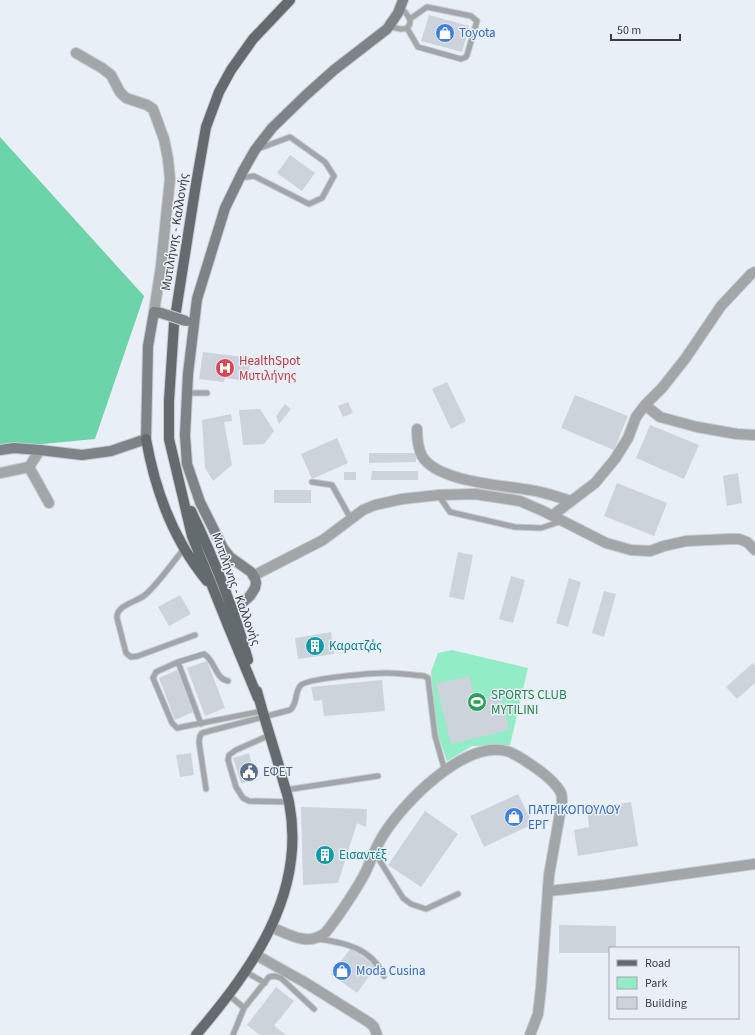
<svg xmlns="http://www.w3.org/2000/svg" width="755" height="1035" font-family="'Source Sans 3',sans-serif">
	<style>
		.green { fill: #92ecc5 }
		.forest { fill: #6bd4a9 }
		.building { fill: #cdd3da }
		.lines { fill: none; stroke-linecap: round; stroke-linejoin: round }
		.lane-casing { stroke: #c6cbd2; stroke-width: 7 }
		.street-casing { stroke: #c6cbd2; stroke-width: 12 }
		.secondary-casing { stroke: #c6cbd2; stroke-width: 12 }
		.primary-casing { stroke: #c6cbd2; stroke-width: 12 }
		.lane { stroke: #a2a6a8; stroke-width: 5 }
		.street { stroke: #a2a6a8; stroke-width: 10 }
		.secondary { stroke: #7e8387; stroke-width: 10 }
		.primary { stroke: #646b6f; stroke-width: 10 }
		.secondary-bridge-casing { stroke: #c6cbd2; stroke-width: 12; stroke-linecap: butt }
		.secondary-bridge { stroke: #7e8387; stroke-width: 10 }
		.labels { text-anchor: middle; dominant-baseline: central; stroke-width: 3; stroke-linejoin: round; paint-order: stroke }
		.shop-label { font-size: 13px; fill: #366cbe; stroke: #e9eff6; text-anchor: start }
		.street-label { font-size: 13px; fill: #3b3d40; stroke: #e9eff6 }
		.health-label { font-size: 13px; fill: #be3a42; stroke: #e9eff6; text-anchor: start }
		.culture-label { font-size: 13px; fill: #0d838f; stroke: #e9eff6; text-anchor: start }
		.leisure-label { font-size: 13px; fill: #27864d; stroke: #e9eff6; text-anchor: start }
		.service-label { font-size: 13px; fill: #4e5e75; stroke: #e9eff6; text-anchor: start }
	</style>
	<rect width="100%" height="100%" fill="#e9eff6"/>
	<path class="green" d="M 452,650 L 528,668 L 510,745 L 472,746 L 447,761 L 437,732 L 431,672 L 438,653 Z"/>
	<path class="forest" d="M 0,137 L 144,296 L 95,439 L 0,448 Z"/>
	<path class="building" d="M 429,15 L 469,26 L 462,52 L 421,41 Z
		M 290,155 L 315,173 L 302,191 L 277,173 Z
		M 203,352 L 251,358 L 247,381 L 225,378 L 224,382 L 199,379 Z
		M 447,382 L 466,421 L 451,429 L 432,389 Z
		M 575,395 L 628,416 L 614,450 L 561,428 Z
		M 348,402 L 353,413 L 343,417 L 338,406 Z
		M 285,404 L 291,409 L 279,424 L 276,416 Z
		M 260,409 L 274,431 L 264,444 L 243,445 L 239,410 Z
		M 231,414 L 232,421 L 224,422 L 232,465 L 213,481 L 205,468 L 202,420 Z
		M 650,425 L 699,445 L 684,479 L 636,458 Z
		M 337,438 L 348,463 L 312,479 L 301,454 Z
		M 369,453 L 416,453 L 416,462 L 369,463 Z
		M 372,471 L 418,471 L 418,480 L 371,480 Z
		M 344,472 L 356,472 L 356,480 L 344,480 Z
		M 738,473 L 742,503 L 727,506 L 723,476 Z
		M 617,483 L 667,503 L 654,536 L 604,516 Z
		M 274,490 L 311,490 L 311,503 L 274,503 Z
		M 458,552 L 473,555 L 464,600 L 449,597 Z
		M 511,576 L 525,580 L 513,623 L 499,619 Z
		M 569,578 L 581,582 L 568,627 L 556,623 Z
		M 604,591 L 616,594 L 604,637 L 592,633 Z
		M 180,595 L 191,614 L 169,626 L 158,607 Z
		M 331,632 L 334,654 L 298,659 L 295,638 Z
		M 207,661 L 225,708 L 205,716 L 187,668 Z
		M 753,663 L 755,666 L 755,683 L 737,699 L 726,687 Z
		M 177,670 L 193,712 L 175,720 L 159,678 Z
		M 469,676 L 475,701 L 501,695 L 509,730 L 451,744 L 436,684 Z
		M 382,680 L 385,711 L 324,716 L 322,700 L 314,701 L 311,687 Z
		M 191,753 L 194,775 L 180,777 L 176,755 Z
		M 249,753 L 256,779 L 241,783 L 233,758 Z
		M 518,794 L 533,824 L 484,847 L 470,816 Z
		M 631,802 L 638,846 L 578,856 L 574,830 L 589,827 L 587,809 Z
		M 301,807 L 367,809 L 366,827 L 357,823 L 338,883 L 303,885 Z
		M 425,811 L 458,834 L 421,887 L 388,865 Z
		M 559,925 L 616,926 L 616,948 L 610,948 L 610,953 L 559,953 Z
		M 351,948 L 376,967 L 357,993 L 331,974 Z
		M 276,987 L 294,1001 L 274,1026 L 286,1035 L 260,1035 L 247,1025 Z"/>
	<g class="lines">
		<defs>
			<path id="lane" d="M 389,26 C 393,27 398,29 402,29 C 405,29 406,29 408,27 C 414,20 405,12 400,7
				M 407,28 L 418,47 L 461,59 L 466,57 L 467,55 L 477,21 L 471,16 L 427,7 L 410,19
				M 240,178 L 254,176 L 309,204 L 322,198 L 334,176 L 325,162 L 290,137 L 258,149
				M 187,393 L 207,393
				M 312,482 L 332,485 L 351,519
				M 439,496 L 450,512 L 515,527 L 541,528 L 562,521
				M 184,549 C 172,563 158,584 145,595 C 137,602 116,605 117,618 L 126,653 L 131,657 L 138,656 L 195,635
				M 178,662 L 201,724
				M 228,681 C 215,679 215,660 204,654 L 178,662 L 156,672 L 153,678 L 172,723 L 177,728 L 262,711
				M 270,735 L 236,750 L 229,755 L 228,760 L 236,787 L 243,798 L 249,801 L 289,802
				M 206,789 L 199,742 L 200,736 L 202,733 L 290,710 C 298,704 294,692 301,685 C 309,678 374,673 387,673 C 399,673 412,675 424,676 L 428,678 L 435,736 L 445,771
				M 285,790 L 378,776
				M 375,853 L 403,898 L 411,904 L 426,909 L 458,894
				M 319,939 C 346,943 371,948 384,976
				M 246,972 L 265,983
				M 229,995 L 244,1008 L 269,977 L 274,976 L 281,978 L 314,1009
				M 233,1035 L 244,1008"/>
			<path id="street" d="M 76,53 L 102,68 L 111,75 L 120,92 L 126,98 L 147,105 L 153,109 L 164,139 L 168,159 L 170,179 L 161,266 L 154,312
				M 645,405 L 660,417 L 697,427 L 737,434 L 755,435
				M 417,429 C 417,438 418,448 422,456 C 437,482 502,485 530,490 C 544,492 558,497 571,501
				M 40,450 L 29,467 L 49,503
				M 0,473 L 29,467
				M 553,515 L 595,483 L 615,459 L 628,438 L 636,417 L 645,405 L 662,388 L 685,359 L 721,306 L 751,274 L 755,272
				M 253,576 L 323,540 L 363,510 L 375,505 L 402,499 L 439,495 L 475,494 L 520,501 L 543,511 L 606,543 L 631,550 L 650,551 L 664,546 L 686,541 L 730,539 L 739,539 L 747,542 L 755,550
				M 549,891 L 605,885 L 755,864
				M 271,927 C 288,934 308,947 325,933 C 330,928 334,921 338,916 C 347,903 356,890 364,875 C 371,862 375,847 384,834 C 404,802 464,741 506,751 C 514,753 521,758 527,762 C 538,769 555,781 561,793 C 562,795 562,799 562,802 L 549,875 L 541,988 L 538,1014 L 530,1035
				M 256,955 L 306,983 L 370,1023 L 374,1027 L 377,1035"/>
			<path id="secondary" d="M 0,450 L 14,448 L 40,450 L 82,455 L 111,451 L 146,439 L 148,346 L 154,312 L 161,313
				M 225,614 L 233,611 L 250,596 L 255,588 L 256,583 L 255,578 L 251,572 L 230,557 L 223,548 L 200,502 L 187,464 L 185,435 L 188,374 L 197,299 L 225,208 L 243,171 L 255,150 L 272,128 L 306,95 L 334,70 L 387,29 L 398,13 L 403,0"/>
			<path id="primary" d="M 146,439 C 155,490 173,540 207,581
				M 191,511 C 214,559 234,609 248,660
				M 258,698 L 229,628 L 192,536 L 169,439 L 169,401 L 174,324 L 196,184 L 206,127 L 219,92 L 231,70 L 253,39 L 290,0
				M 196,1035 C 252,969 307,894 289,802 C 287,792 283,782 281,773 C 273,745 264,718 257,691"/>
		</defs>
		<use href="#lane" class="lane-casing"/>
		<use href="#street" class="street-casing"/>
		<use href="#secondary" class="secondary-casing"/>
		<use href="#primary" class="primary-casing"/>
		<use href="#lane" class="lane"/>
		<use href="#street" class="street"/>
		<use href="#secondary" class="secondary"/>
		<use href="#primary" class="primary"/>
		<defs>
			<path id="secondary-bridge" d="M 161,313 L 186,321"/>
		</defs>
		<use href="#secondary-bridge" class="secondary-bridge-casing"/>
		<use href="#secondary-bridge" class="secondary-bridge"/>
	</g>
	<defs>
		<symbol id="shop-disc" viewBox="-11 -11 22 22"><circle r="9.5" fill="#3f7fe0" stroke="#e9eff6"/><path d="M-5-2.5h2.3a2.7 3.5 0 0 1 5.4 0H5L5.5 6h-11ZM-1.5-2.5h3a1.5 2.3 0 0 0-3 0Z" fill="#fff"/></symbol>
		<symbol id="hospital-disc" viewBox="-11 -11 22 22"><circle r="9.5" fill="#e0444e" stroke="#e9eff6"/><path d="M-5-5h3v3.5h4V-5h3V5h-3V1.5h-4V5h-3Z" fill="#fff"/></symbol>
		<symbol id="building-disc" viewBox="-11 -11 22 22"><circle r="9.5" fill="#0f9aa8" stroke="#e9eff6"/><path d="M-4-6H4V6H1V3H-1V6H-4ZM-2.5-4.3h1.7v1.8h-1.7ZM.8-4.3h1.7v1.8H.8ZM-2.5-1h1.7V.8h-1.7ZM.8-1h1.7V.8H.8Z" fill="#fff"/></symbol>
		<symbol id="stadium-disc" viewBox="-11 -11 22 22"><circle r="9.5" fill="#2e9e5b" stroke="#e9eff6"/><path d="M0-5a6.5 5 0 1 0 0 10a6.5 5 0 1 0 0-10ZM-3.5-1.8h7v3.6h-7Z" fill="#fff"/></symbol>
		<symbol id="civic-disc" viewBox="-11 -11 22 22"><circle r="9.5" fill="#5c6f8a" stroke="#e9eff6"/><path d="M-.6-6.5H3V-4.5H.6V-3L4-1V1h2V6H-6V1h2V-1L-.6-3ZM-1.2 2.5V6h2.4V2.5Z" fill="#fff"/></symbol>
	</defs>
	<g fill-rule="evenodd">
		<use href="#shop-disc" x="434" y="22" width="22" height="22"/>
		<use href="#hospital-disc" x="214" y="357" width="22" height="22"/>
		<use href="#building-disc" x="304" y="635" width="22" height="22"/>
		<use href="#stadium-disc" x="466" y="691" width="22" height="22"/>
		<use href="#civic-disc" x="238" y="761" width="22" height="22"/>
		<use href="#shop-disc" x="503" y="806" width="22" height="22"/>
		<use href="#building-disc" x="314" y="844" width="22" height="22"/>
		<use href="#shop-disc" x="331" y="960" width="22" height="22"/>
	</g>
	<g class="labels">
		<g class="shop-label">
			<text x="459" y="33">Toyota</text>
			<text x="528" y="810">ΠΑΤΡΙΚΟΠΟΥΛΟΥ<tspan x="528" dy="15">ΕΡΓ</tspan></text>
			<text x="356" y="971">Moda Cusina</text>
		</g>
		<g class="street-label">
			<text transform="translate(175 232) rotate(-81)">Μυτιλήνης - Καλλονής</text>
			<text transform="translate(236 589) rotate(70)">Μυτιλήνης - Καλλονής</text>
		</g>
		<g class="health-label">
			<text x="239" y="361">HealthSpot<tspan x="239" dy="15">Μυτιλήνης</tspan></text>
		</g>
		<g class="culture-label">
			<text x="329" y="646">Καρατζάς</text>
			<text x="339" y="855">Εισαντέξ</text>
		</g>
		<g class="leisure-label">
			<text x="491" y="695">SPORTS CLUB<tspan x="491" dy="15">MYTILINI</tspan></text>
		</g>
		<g class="service-label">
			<text x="263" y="772">ΕΦΕΤ</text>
		</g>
	</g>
	<rect x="609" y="947" width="130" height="72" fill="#e9eff6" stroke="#a3a8ad"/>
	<rect x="617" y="960" width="20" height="6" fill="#646b6f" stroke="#a3a8ad"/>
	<text x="645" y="967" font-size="12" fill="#3b3d40">Road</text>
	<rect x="617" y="977" width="20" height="12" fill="#92ecc5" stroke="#a3a8ad"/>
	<text x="645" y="987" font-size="12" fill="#3b3d40">Park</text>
	<rect x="617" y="997" width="20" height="12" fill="#cdd3da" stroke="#a3a8ad"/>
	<text x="645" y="1007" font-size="12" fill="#3b3d40">Building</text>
	<path d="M611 34v6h69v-6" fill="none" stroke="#3b3d40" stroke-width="2"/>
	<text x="617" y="34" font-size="12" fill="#3b3d40" stroke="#e9eff6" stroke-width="3" paint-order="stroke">50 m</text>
</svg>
